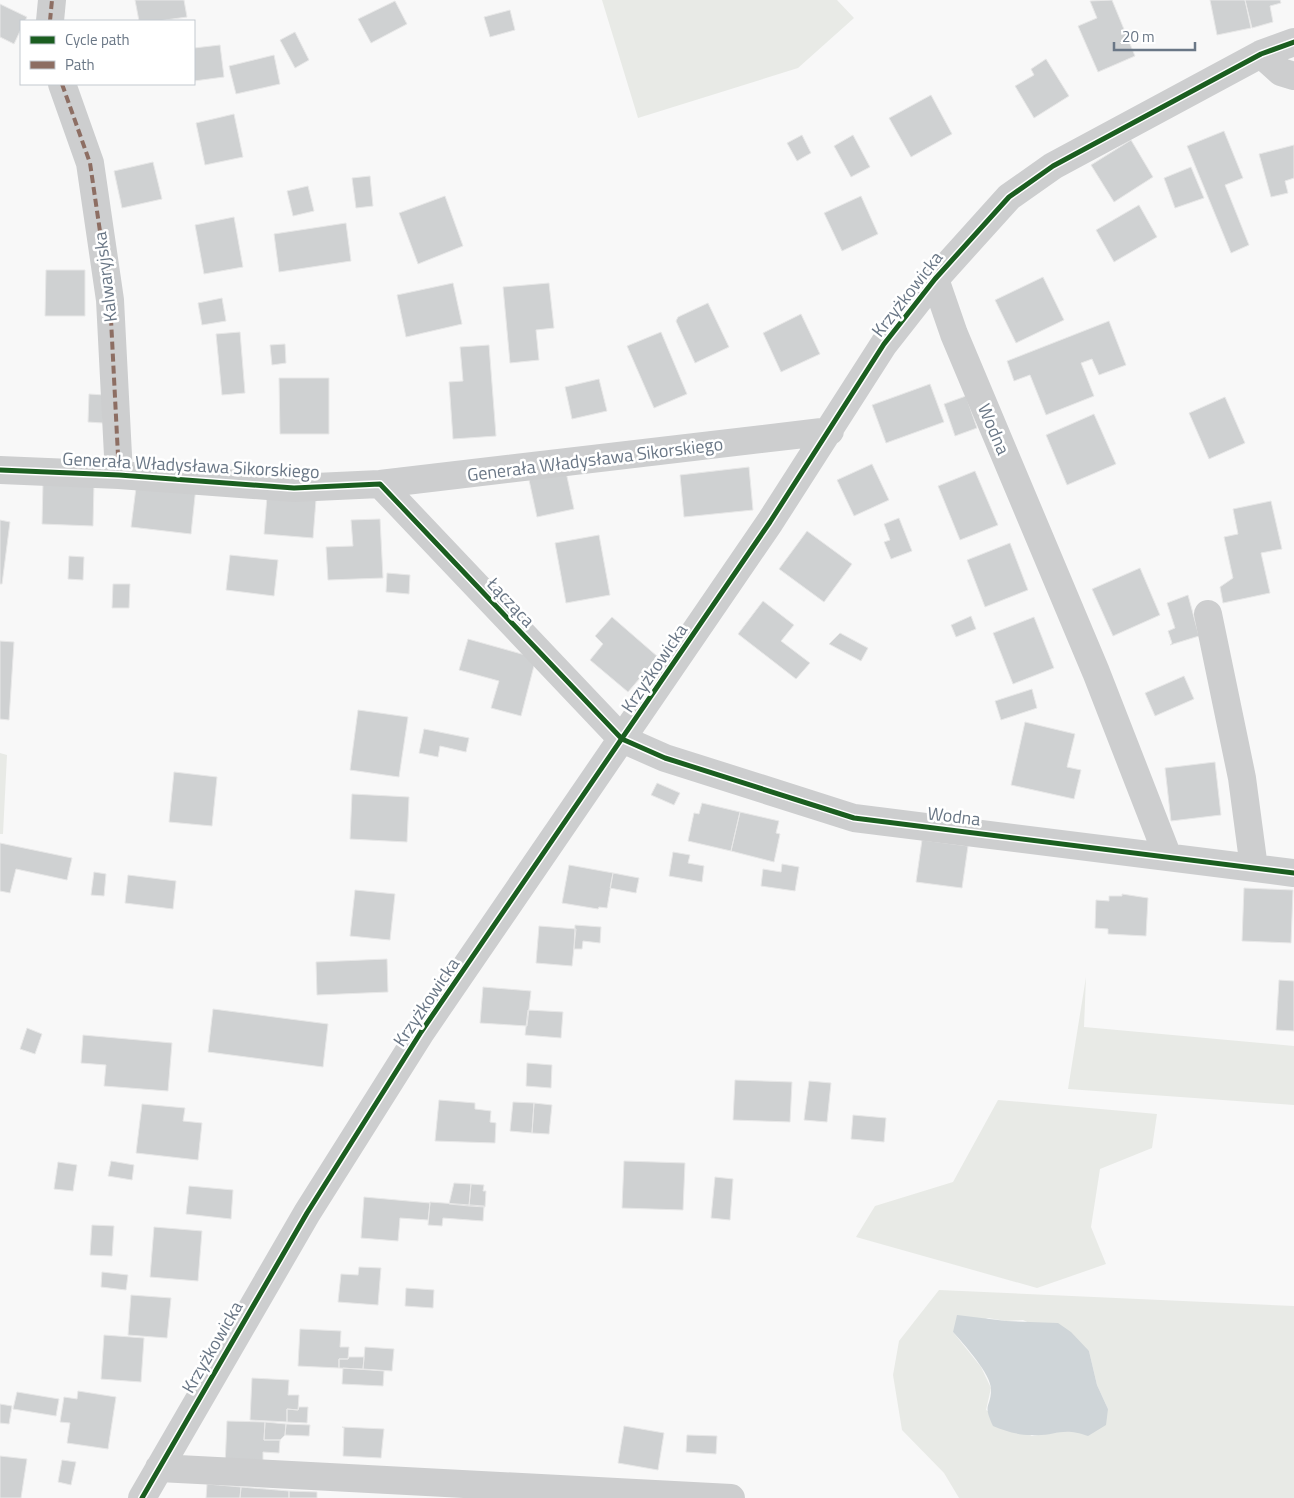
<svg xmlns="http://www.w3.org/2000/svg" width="1294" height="1498" font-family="'Titillium Web',sans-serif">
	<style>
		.green { fill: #e8eae6; fill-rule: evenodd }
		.water { fill: #cfd5d8 }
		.building { fill: #cfd1d2; stroke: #e8e8e8 }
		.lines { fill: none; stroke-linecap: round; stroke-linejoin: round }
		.minor { stroke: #cdcecf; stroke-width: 28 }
		.quiet { stroke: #8d6e63; stroke-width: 4; stroke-dasharray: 8 4; stroke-linecap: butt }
		.cycleway-casing { stroke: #fff; stroke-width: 8 }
		.cycleway { stroke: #1b5e20; stroke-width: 5 }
		.labels { text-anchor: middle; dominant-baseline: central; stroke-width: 5; stroke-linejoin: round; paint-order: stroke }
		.street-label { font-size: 18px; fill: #6a7786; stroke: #fff }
	</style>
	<rect width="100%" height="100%" fill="#f8f8f8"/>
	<path class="green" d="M 602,0 L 837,0 L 854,18 L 798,68 L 638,118 Z
		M 0,753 L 7,755 L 3,834 L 0,834 Z
		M 1086,977 L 1084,1027 L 1294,1046 L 1294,1105 L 1068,1089 Z
		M 998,1100 L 1157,1114 L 1152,1148 L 1100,1169 L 1091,1227 L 1106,1264 L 1037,1288 L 856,1237 L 875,1206 L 953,1182 Z
		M 939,1290 L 1294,1306 L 1294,1498 L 959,1498 L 944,1473 L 902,1430 L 893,1375 L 899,1341 ZM 988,1318 L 1006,1321 L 1023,1320 L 1089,1351 L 1097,1385 L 1108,1409 L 1088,1435 L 1072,1430 L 1032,1436 L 986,1410 L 991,1388 L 981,1367 L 953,1332 Z"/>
	<path class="water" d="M 957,1315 L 1006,1321 L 1058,1323 L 1071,1332 L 1089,1351 L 1097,1385 L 1108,1409 L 1106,1425 L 1088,1436 C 1061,1426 1055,1437 1031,1435 C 1017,1435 1005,1431 993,1426 C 982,1402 991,1409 991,1389 C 991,1374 963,1343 953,1332 Z"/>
	<path class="building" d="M 135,0 L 184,0 L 187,17 L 158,21 L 139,21 Z
		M 1112,0 L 1135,56 L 1098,72 L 1078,26 L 1097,18 L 1090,1 Z
		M 1210,0 L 1245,0 L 1251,28 L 1217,35 Z
		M 1245,0 L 1280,0 L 1281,3 L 1270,6 L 1273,22 L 1252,28 Z
		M 395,1 L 407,24 L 371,43 L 358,19 Z
		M 0,4 L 27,17 L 25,21 L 21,21 L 21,29 L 14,44 L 0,37 Z
		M 510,10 L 515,30 L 490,37 L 484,17 Z
		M 295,32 L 309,60 L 295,68 L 280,40 Z
		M 220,45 L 224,77 L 194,81 L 194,48 Z
		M 274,55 L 280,84 L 236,94 L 229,66 Z
		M 1046,59 L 1069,96 L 1034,118 L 1015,86 L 1034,75 L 1031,69 Z
		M 931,95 L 952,134 L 911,157 L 889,118 Z
		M 234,114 L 243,157 L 205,165 L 196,123 Z
		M 1224,131 L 1243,178 L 1225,185 L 1249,245 L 1231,253 L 1187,146 Z
		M 802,135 L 811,153 L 797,161 L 787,143 Z
		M 853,135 L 870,167 L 851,177 L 834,146 Z
		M 1131,140 L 1153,177 L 1114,202 L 1091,165 Z
		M 1294,145 L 1294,178 L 1285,181 L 1288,193 L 1271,197 L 1259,154 Z
		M 153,162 L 162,199 L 122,208 L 114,171 Z
		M 1191,167 L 1204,198 L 1175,208 L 1164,178 Z
		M 370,176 L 373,206 L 356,208 L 352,178 Z
		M 308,186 L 314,211 L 293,216 L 287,191 Z
		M 445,196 L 463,246 L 418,264 L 399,213 Z
		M 861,196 L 878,234 L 842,251 L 824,213 Z
		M 1139,205 L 1157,237 L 1114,262 L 1096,230 Z
		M 234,217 L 243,267 L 204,274 L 195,225 Z
		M 346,223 L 351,261 L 279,272 L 274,234 Z
		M 46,270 L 85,270 L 85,316 L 45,316 Z
		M 1043,277 L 1064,320 L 1016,343 L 995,300 Z
		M 453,283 L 462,324 L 406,337 L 397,295 Z
		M 549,283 L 554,328 L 536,330 L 539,360 L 510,363 L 503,287 Z
		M 222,298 L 226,321 L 202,325 L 198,303 Z
		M 708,303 L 729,347 L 695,363 L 676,321 L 678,317 Z
		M 801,314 L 820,354 L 781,372 L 763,333 Z
		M 1109,321 L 1126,365 L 1099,375 L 1092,359 L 1081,363 L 1094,396 L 1046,415 L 1030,375 L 1014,381 L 1007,361 Z
		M 240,332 L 245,393 L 222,395 L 216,334 Z
		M 661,332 L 687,394 L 654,408 L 627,346 Z
		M 285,344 L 286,363 L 272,365 L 270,345 Z
		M 489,345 L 496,436 L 453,439 L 449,382 L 463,381 L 460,347 Z
		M 279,378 L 329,378 L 329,434 L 280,434 Z
		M 599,379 L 607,411 L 572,419 L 565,387 Z
		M 930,384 L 944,422 L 886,443 L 872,405 Z
		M 89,394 L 104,395 L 103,423 L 88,422 Z
		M 966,396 L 977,428 L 955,436 L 944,404 Z
		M 1225,397 L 1245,443 L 1209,459 L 1189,413 Z
		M 1094,414 L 1116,464 L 1067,485 L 1046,435 Z
		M 872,464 L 889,500 L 854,516 L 837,480 Z
		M 749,467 L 753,510 L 684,517 L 680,475 Z
		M 975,471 L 998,525 L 960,540 L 938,486 Z
		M 566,472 L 574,509 L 537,517 L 529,480 Z
		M 137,480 L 196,487 L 191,534 L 131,527 Z
		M 43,482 L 94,484 L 93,526 L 42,524 Z
		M 267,496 L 316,500 L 313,538 L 264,534 Z
		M 1271,501 L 1282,549 L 1261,553 L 1270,593 L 1223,603 L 1220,587 L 1233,578 L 1224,537 L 1238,534 L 1233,509 Z
		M 899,518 L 912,551 L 891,559 L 884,542 L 890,540 L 884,524 Z
		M 380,519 L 383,578 L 328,580 L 326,547 L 353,546 L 351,520 Z
		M 0,520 L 10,522 L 2,584 L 0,584 Z
		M 807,531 L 852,564 L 824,602 L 779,569 Z
		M 599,535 L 610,595 L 566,603 L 555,543 Z
		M 1010,543 L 1028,590 L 985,607 L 967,560 Z
		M 230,555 L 278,560 L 274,596 L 226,590 Z
		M 69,556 L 84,557 L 83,580 L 68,579 Z
		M 1140,568 L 1160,615 L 1113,636 L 1092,589 Z
		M 387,573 L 410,575 L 409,594 L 386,592 Z
		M 113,584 L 130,584 L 129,608 L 112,608 Z
		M 1188,595 L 1199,636 L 1170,645 L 1172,643 L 1168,631 L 1175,628 L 1167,603 Z
		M 763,601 L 794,625 L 781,641 L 810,663 L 796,679 L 738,634 Z
		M 971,616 L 976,629 L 956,637 L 951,625 Z
		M 612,617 L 658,657 L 628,692 L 590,660 L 603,644 L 595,636 Z
		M 1034,617 L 1054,668 L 1013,684 L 993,633 Z
		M 840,633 L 868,648 L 861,661 L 829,644 Z
		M 468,639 L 536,658 L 521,716 L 491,708 L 499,681 L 459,670 Z
		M 0,641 L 14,642 L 9,720 L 0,719 Z
		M 1184,676 L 1194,699 L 1155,716 L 1145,693 Z
		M 1032,689 L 1037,708 L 1001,720 L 995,701 Z
		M 358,710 L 408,717 L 399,777 L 350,770 Z
		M 1025,722 L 1075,734 L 1067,767 L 1081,770 L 1074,799 L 1011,785 Z
		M 424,729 L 469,738 L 466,752 L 440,746 L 438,757 L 419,753 Z
		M 1215,762 L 1221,815 L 1171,821 L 1165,768 Z
		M 174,772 L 217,777 L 212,826 L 169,822 Z
		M 657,783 L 680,793 L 674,805 L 651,795 Z
		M 352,794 L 409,797 L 407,842 L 350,839 Z
		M 702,803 L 740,812 L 731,851 L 688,841 L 694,813 L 699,814 Z
		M 740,812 L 779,821 L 776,833 L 780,834 L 774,862 L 731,851 Z
		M 922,840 L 968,846 L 962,888 L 916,882 Z
		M 0,843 L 72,858 L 67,880 L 16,869 L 10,893 L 0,891 Z
		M 673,852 L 690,855 L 688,863 L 704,866 L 702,882 L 669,876 Z
		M 782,864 L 799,867 L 795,891 L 761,886 L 763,869 L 781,872 Z
		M 569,865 L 613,873 L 607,908 L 599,907 L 598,909 L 562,903 Z
		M 94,872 L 106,874 L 104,896 L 91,895 Z
		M 613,873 L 639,878 L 636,893 L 610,888 Z
		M 128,875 L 176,881 L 173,909 L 125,903 Z
		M 1244,888 L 1293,890 L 1291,943 L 1242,941 Z
		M 355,890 L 395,894 L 390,940 L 350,936 Z
		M 1122,894 L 1148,898 L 1146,936 L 1108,934 L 1108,929 L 1095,928 L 1096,900 L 1109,901 L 1109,896 L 1122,896 Z
		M 575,925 L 601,927 L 600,943 L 583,941 L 582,949 L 574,949 Z
		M 539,926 L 576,929 L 572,966 L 536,963 Z
		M 387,959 L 388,992 L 317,995 L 316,962 Z
		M 1279,980 L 1294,981 L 1294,1031 L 1276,1030 Z
		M 483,987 L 531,991 L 527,1026 L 480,1023 Z
		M 213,1009 L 328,1024 L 323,1067 L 208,1052 Z
		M 528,1010 L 563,1012 L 561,1038 L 525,1035 Z
		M 27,1028 L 42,1034 L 35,1054 L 20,1049 Z
		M 83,1035 L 172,1043 L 168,1091 L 104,1086 L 106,1065 L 81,1063 Z
		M 527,1063 L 552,1065 L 551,1088 L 526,1086 Z
		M 735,1080 L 792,1082 L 790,1122 L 733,1120 Z
		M 809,1081 L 831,1083 L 827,1122 L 804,1120 Z
		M 439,1100 L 475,1103 L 475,1109 L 491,1111 L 490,1122 L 496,1123 L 495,1143 L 435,1141 Z
		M 513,1102 L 534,1103 L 532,1133 L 510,1131 Z
		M 534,1103 L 552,1105 L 549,1134 L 532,1133 Z
		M 142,1104 L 185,1108 L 183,1121 L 202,1123 L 198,1160 L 136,1153 Z
		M 853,1115 L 886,1118 L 884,1142 L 851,1139 Z
		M 111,1161 L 134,1165 L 132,1180 L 108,1176 Z
		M 624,1161 L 685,1163 L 683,1210 L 622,1208 Z
		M 58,1162 L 77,1165 L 73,1191 L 54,1189 Z
		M 715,1177 L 733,1179 L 730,1220 L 711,1218 Z
		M 454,1183 L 471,1184 L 469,1206 L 449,1204 Z
		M 471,1184 L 484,1185 L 483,1191 L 486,1191 L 485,1207 L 469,1206 Z
		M 189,1186 L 233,1190 L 231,1219 L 186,1214 Z
		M 364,1197 L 430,1203 L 428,1220 L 400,1218 L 398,1241 L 361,1238 Z
		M 430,1202 L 484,1206 L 483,1221 L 443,1218 L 442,1226 L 428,1225 Z
		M 92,1225 L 114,1226 L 112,1256 L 90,1255 Z
		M 154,1227 L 202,1231 L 198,1281 L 150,1277 Z
		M 359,1267 L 381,1268 L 378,1305 L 338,1302 L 341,1274 L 358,1275 Z
		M 102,1272 L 128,1275 L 126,1290 L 101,1287 Z
		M 406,1288 L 434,1290 L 433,1308 L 405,1306 Z
		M 131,1295 L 171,1298 L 167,1338 L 128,1335 Z
		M 300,1329 L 341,1331 L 340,1347 L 349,1347 L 348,1359 L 339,1359 L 339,1368 L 298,1366 Z
		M 104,1335 L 144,1338 L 141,1382 L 101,1379 Z
		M 365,1347 L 394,1349 L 392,1371 L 363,1369 Z
		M 349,1357 L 364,1357 L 363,1369 L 339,1368 L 339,1359 L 348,1359 Z
		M 343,1368 L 384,1371 L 383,1386 L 342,1384 Z
		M 252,1378 L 289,1380 L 288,1395 L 299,1395 L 298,1410 L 287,1409 L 287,1422 L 250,1420 Z
		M 78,1391 L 116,1397 L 108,1449 L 67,1443 L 70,1423 L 60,1422 L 64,1397 L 77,1399 Z
		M 17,1392 L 59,1399 L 56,1416 L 13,1409 Z
		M 0,1404 L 12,1406 L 9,1424 L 0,1423 Z
		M 299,1407 L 308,1407 L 307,1423 L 287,1422 L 287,1409 L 298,1410 Z
		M 227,1421 L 265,1422 L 264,1440 L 280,1440 L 279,1453 L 263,1452 L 263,1467 L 225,1466 Z
		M 265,1422 L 286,1424 L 285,1435 L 280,1440 L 264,1440 Z
		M 286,1424 L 310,1425 L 309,1436 L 285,1435 Z
		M 624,1426 L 664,1433 L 658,1470 L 618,1463 Z
		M 342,1427 L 384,1429 L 381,1458 L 343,1456 L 344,1428 Z
		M 687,1435 L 717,1436 L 716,1454 L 686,1452 Z
		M 0,1456 L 27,1459 L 21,1498 L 0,1498 Z
		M 62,1460 L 76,1462 L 71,1485 L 58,1482 Z
		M 207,1484 L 241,1487 L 240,1498 L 206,1498 Z
		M 241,1487 L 289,1491 L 289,1498 L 240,1498 Z
		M 289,1491 L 317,1492 L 317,1498 L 289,1498 Z"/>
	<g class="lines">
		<path class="minor" d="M 50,21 L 52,0
			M 1261,54 L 1281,72 L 1294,76
			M 62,84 L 90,163 L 110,300 L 119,475
			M 935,279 L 954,334 L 1096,672 L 1168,857
			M 0,470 L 119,475 L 294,488 L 380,484 L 830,431
			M 380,484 L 622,739 L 665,758 L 854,818 L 1294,873
			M 1208,614 L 1242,778 L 1254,868
			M 159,1468 L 731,1498
			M 142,1498 L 307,1213 L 421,1032 L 770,522 L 884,344 L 935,279 L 1009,197 L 1053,166 L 1261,54 L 1294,42"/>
		<path class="quiet" d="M 50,21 L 52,0
			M 62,84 L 90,163 L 110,300 L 119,475"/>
		<defs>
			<path id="cycleway" d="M 0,470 L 119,475 L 294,488 L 380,484 L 622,739 L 665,758 L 854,818 L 1294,873
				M 142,1498 L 307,1213 L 421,1032 L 770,522 L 884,344 L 935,279 L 1009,197 L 1053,166 L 1261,54 L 1294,42"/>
		</defs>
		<use href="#cycleway" class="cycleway-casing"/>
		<use href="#cycleway" class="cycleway"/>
	</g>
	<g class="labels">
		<g class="street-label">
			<text transform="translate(105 277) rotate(-97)">Kalwaryjska</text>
			<text transform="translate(907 294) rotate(-52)">Krzyżkowicka</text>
			<text transform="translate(994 429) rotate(67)">Wodna</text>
			<text transform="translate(595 459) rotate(-7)">Generała Władysława Sikorskiego</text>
			<text transform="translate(191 465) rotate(3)">Generała Władysława Sikorskiego</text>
			<text transform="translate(511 602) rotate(47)">Łącząca</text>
			<text transform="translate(654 668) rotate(-56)">Krzyżkowicka</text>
			<text transform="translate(954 816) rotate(7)">Wodna</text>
			<text transform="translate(426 1002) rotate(-56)">Krzyżkowicka</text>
			<text transform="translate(212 1347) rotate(-60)">Krzyżkowicka</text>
		</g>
	</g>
	<rect x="20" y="20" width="175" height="65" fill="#ffffff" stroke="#c3c9cf"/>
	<rect x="30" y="36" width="25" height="8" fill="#1b5e20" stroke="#c3c9cf"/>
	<text x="65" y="45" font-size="15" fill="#6a7786">Cycle path</text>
	<rect x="30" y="61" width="25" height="8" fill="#8d6e63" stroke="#c3c9cf"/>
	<text x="65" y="70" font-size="15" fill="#6a7786">Path</text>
	<path d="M1114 42v8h81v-8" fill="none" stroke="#6a7786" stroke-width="2.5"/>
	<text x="1122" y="42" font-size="15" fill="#6a7786" stroke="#ffffff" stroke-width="4" paint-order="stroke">20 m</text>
</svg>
